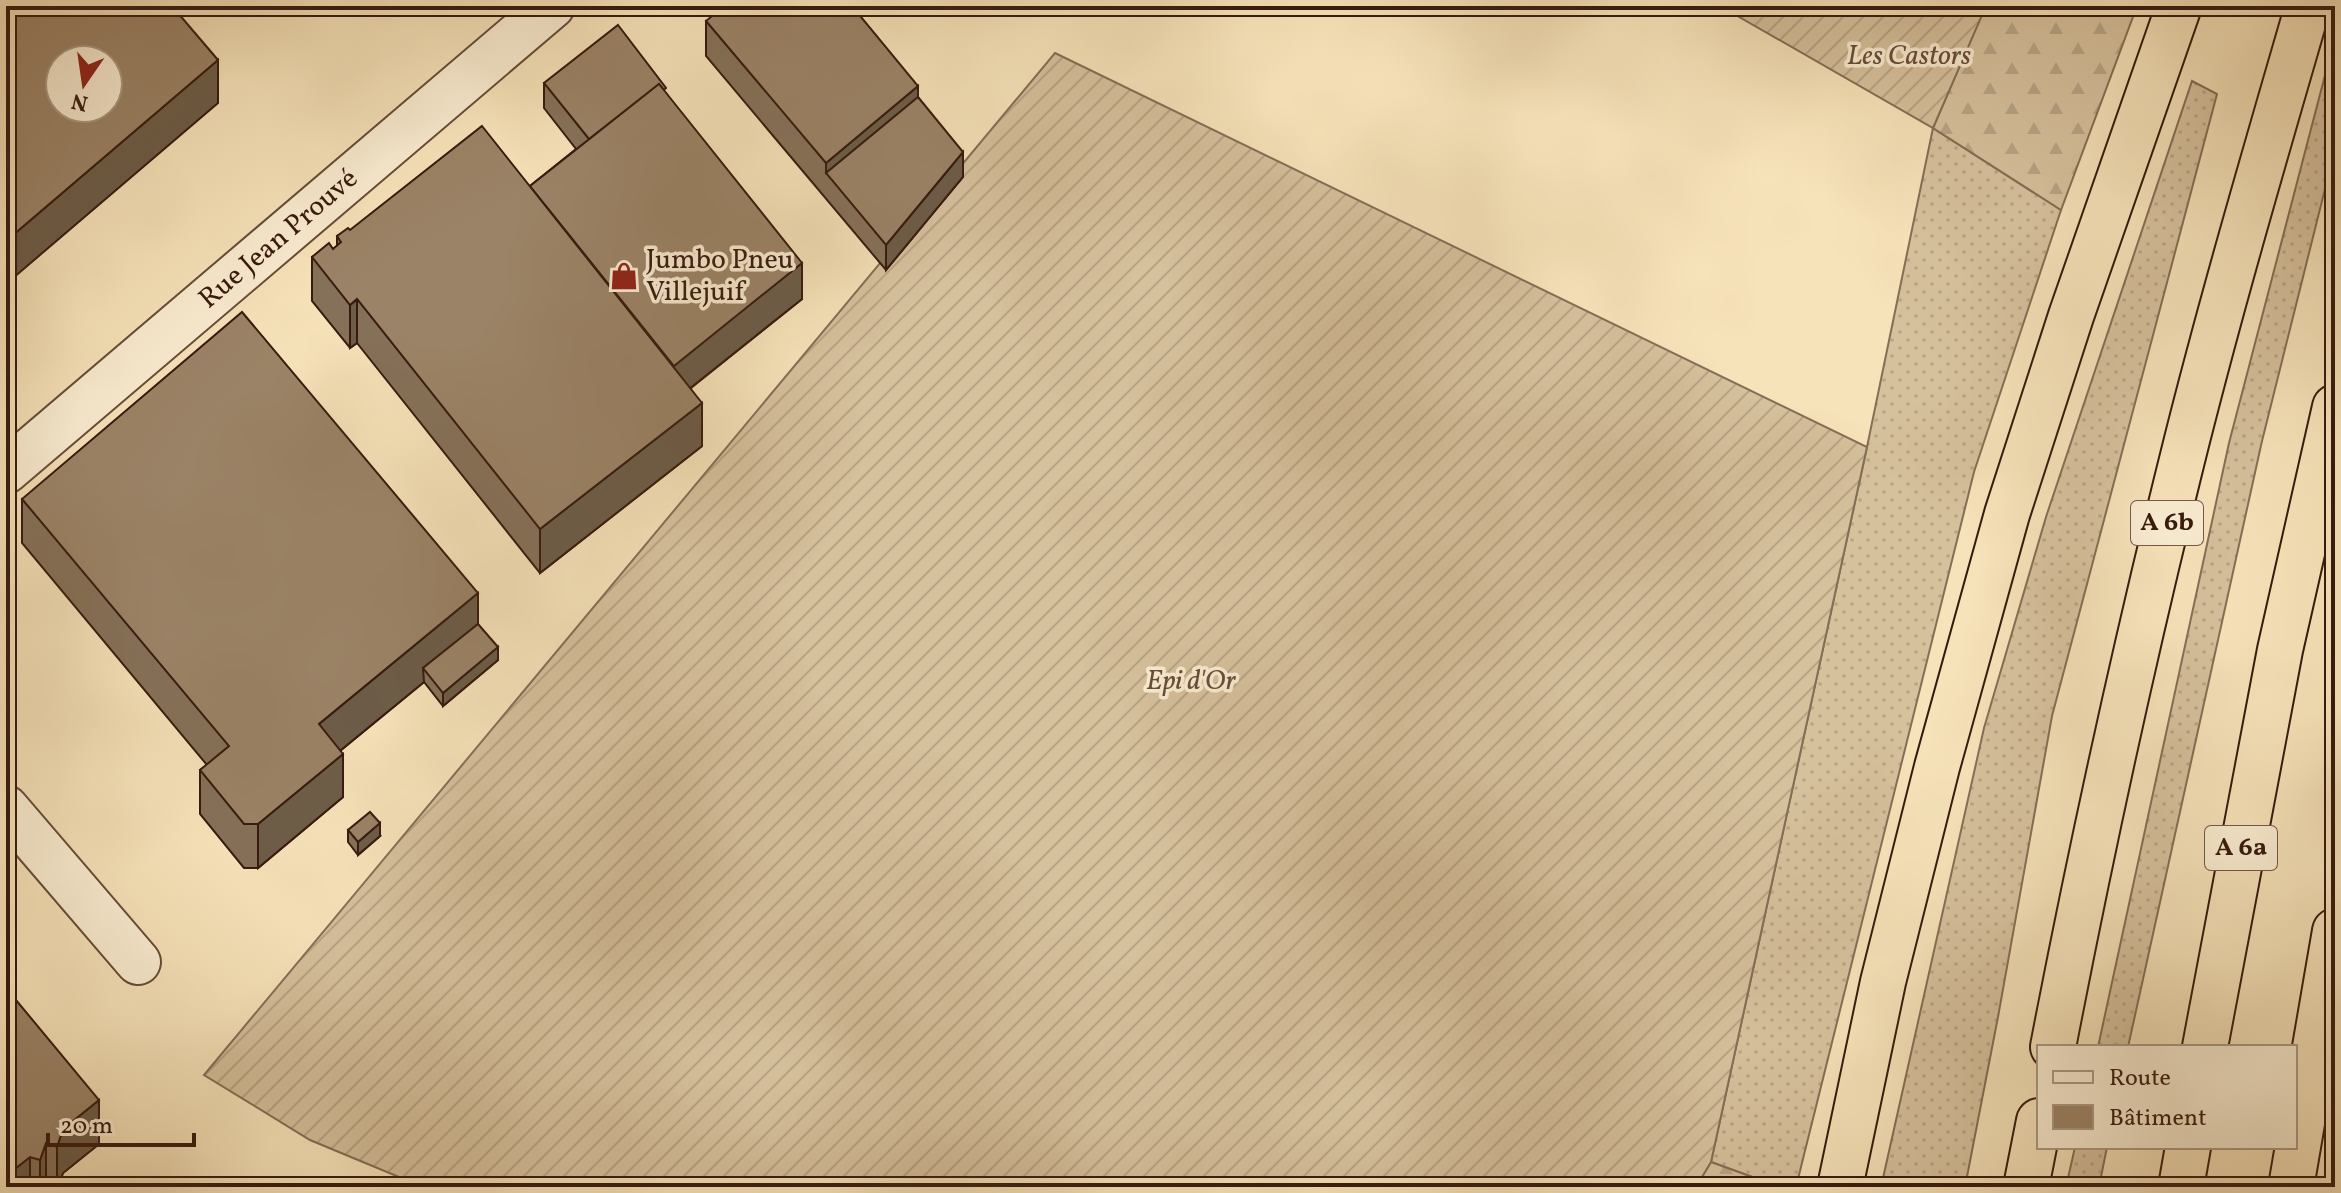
<svg xmlns="http://www.w3.org/2000/svg" width="2341" height="1193" font-family="Vollkorn,serif">
	<style>
		.grass { fill: url(#grass-dots); stroke: #866e56; stroke-width: 2 }
		.forest { fill: url(#forest-firs); stroke: #866e56; stroke-width: 2 }
		.garden { fill: url(#garden-furrows); stroke: #866e56; stroke-width: 2 }
		.lines { fill: none; stroke-linecap: round; stroke-linejoin: round }
		.minor-casing { stroke: #674c39; stroke-width: 48 }
		.highway-casing { stroke: #371a0e; stroke-width: 48 }
		.minor { stroke: #faedd2; stroke-width: 44 }
		.highway { stroke: #f7e3ba; stroke-width: 44 }
		.wall { fill: #857159; stroke: #371a0e; stroke-width: 2 }
		.shaded-wall { fill: #6c5c48; stroke: #371a0e; stroke-width: 2 }
		.building { fill: #9b8367; stroke: #371a0e; stroke-width: 2; fill-rule: evenodd }
		.labels { text-anchor: middle; dominant-baseline: central; stroke-width: 7; stroke-linejoin: round; paint-order: stroke }
		.shield { fill: #faedd2; stroke: #725949; stroke-width: 2 }
		.shield-label { font-size: 26px; font-weight: bold; fill: #371a0e }
		.park-label { font-size: 28px; font-style: italic; fill: #674c39; stroke: #faedd2 }
		.street-label { font-size: 28px; fill: #371a0e; stroke: #faedd2 }
		.poi-label { font-size: 28px; fill: #371a0e; stroke: #faedd2; text-anchor: start }
	</style>
	<defs>
		<pattern id="grass-dots" width="8" height="8" patternUnits="userSpaceOnUse" patternTransform="scale(2)"><rect width="8" height="8" fill="#d6c19d"/><path d="M2 2h.1M6 6h.1" fill="none" stroke="#b8a586" stroke-width="1.8" stroke-linecap="round"/></pattern>
		<pattern id="forest-firs" width="22" height="20" patternUnits="userSpaceOnUse" patternTransform="scale(2)"><rect width="22" height="20" fill="#d6c19d"/><path d="M5 1l3.5 6h-7zM16 11l3.5 6h-7z" fill="#b8a586"/></pattern>
		<pattern id="garden-furrows" width="10" height="10" patternUnits="userSpaceOnUse" patternTransform="scale(2)"><rect width="10" height="10" fill="#d6c19d"/><path d="M-1 1l2-2M0 10L10 0M9 11l2-2" fill="none" stroke="#b8a586"/></pattern>
	</defs>
	<rect width="100%" height="100%" fill="#f7e3ba"/>
	<filter id="stains"><feTurbulence type="fractalNoise" baseFrequency=".0025" numOctaves="4"/><feColorMatrix values="0 0 0 0 .2 0 0 0 0 .09 0 0 0 0 .02 0 0 0 .5 -.17"/></filter>
	<radialGradient id="worn" r=".72"><stop offset=".6" stop-color="#630" stop-opacity="0"/><stop offset="1" stop-color="#630" stop-opacity=".3"/></radialGradient>
	<path class="grass" d="M 2329,60 L 2335,60 L 2335,149 L 2262,441 L 2128,1047 L 2098,1047 L 2229,443 Z
		M 2192,81 L 2217,94 L 2052,716 L 1998,1017 L 1965,1187 L 1881,1187 L 1984,728 L 2046,517 Z
		M 1933,128 L 2061,210 L 1974,472 L 1796,1187 L 1780,1187 L 1711,1162 L 1867,447 Z
		M 2075,1147 L 2107,1147 L 2099,1187 L 2066,1187 Z"/>
	<path class="forest" d="M 1985,6 L 2137,6 L 2061,210 L 1933,128 Z
		M 1711,1162 L 1780,1187 L 1696,1187 Z"/>
	<path class="garden" d="M 1720,6 L 1986,6 L 1933,128 Z
		M 1055,53 L 1867,447 L 1711,1162 L 1696,1187 L 423,1187 L 310,1140 L 204,1075 Z"/>
	<g class="lines">
		<defs>
			<g id="minor">
				<path id="s1" d="M 6,471 L 552,6"/>
				<path d="M 6,808 L 138,962"/>
			</g>
			<path id="highway" d="M 2053,1047 C 2092,845 2136,644 2186,444 C 2223,297 2266,151 2308,6
				M 2205,1047 L 2280,650 L 2335,407
				M 1840,1187 L 1883,982 L 1937,767 L 2007,514 L 2071,316 L 2179,6
				M 2026,1187 L 2039,1121
				M 2181,1187 L 2188,1147
				M 2291,1187 L 2335,931"/>
		</defs>
		<use href="#minor" class="minor-casing"/>
		<use href="#highway" class="highway-casing"/>
		<use href="#minor" class="minor"/>
		<use href="#highway" class="highway"/>
	</g>
	<path class="wall" d="M 706,21 L 918,97 L 963,177 L 886,270 L 706,56 Z
		M 544,83 L 666,93 L 802,299 L 691,388 L 702,446 L 540,573 L 357,343 L 350,348 L 312,301 L 312,257 L 333,249 L 337,246 L 337,236 L 350,230 L 530,186 L 576,149 L 544,108 Z
		M 22,499 L 478,624 L 498,660 L 443,706 L 424,682 L 340,751 L 343,797 L 258,868 L 244,868 L 200,814 L 200,770 L 207,765 L 22,543 Z
		M 348,830 L 380,836 L 358,855 L 348,842 Z
		M 6,988 L 99,1144 L 63,1173 L 58,1187 L 6,1187 Z"/>
	<path class="shaded-wall" d="M 218,60 L 218,103 L 6,284 L 6,241 Z
		M 918,86 L 918,122 L 826,173 L 826,163 Z
		M 963,152 L 963,177 L 886,270 L 886,245 Z
		M 802,263 L 802,299 L 669,405 L 669,369 Z
		M 357,299 L 357,343 L 350,348 L 350,305 Z
		M 702,403 L 702,446 L 540,573 L 540,529 Z
		M 478,593 L 478,636 L 423,668 L 424,682 L 319,768 L 319,724 Z
		M 498,647 L 498,660 L 443,706 L 443,693 Z
		M 343,754 L 343,797 L 258,868 L 258,824 Z
		M 380,823 L 380,836 L 358,855 L 358,842 Z
		M 99,1100 L 99,1144 L 63,1173 L 58,1187 L 57,1187 L 57,1147 L 63,1129 Z
		M 46,1143 L 46,1187 L 40,1187 L 40,1160 Z
		M 30,1157 L 30,1187 L 6,1187 L 6,1176 Z"/>
	<path class="building" d="M 6,6 L 172,6 L 218,60 L 6,241 ZM 60,60 L 108,60 L 108,108 L 60,108 Z
		M 724,6 L 852,6 L 918,86 L 826,163 L 706,21 Z
		M 618,25 L 666,88 L 664,90 L 659,84 L 589,139 L 544,83 Z
		M 659,84 L 802,263 L 674,366 L 530,186 Z
		M 918,97 L 963,152 L 886,245 L 826,173 Z
		M 482,126 L 702,403 L 540,529 L 357,299 L 350,305 L 312,257 L 329,243 L 333,249 L 341,242 L 337,236 L 348,228 L 350,230 Z
		M 242,312 L 478,593 L 319,724 L 343,754 L 258,824 L 244,824 L 200,770 L 229,746 L 22,499 Z
		M 478,624 L 498,647 L 443,693 L 423,668 Z
		M 370,812 L 380,823 L 358,842 L 348,830 Z
		M 6,988 L 99,1100 L 63,1129 L 57,1147 L 46,1143 L 40,1160 L 30,1157 L 6,1176 Z"/>
	<defs>
		<symbol id="shop-bare" viewBox="-9 -9 18 18"><path d="M-5-2.5h2.3a2.7 3.5 0 0 1 5.4 0H5L5.5 6h-11ZM-1.5-2.5h3a1.5 2.3 0 0 0-3 0Z" fill="#8f2418" stroke="#faedd2" stroke-width="2.5" paint-order="stroke"/></symbol>
	</defs>
	<g fill-rule="evenodd">
		<use href="#shop-bare" x="604" y="256" width="40" height="40"/>
	</g>
	<g class="labels">
		<g class="shield">
			<rect x="2131" y="501" width="72" height="44" rx="6"/>
			<rect x="2205" y="826" width="72" height="44" rx="6"/>
		</g>
		<g class="shield-label">
			<text x="2167" y="523">A 6b</text>
			<text x="2241" y="848">A 6a</text>
		</g>
		<g class="park-label">
			<text x="1909" y="56">Les Castors</text>
			<text x="1191" y="681">Epi d'Or</text>
		</g>
		<g class="street-label">
			<text stroke="none"><textPath href="#s1" startOffset="358">Rue Jean Prouvé</textPath></text>
		</g>
		<g class="poi-label">
			<text x="646" y="260">Jumbo Pneu<tspan x="646" dy="32">Villejuif</tspan></text>
		</g>
	</g>
	<rect width="2341" height="1193" fill="none" stroke="#f7e3ba" stroke-width="32"/>
	<rect x="8" y="8" width="2325" height="1177" fill="none" stroke="#371a0e" stroke-width="4"/>
	<rect x="16" y="16" width="2309" height="1161" fill="none" stroke="#371a0e" stroke-width="2"/>
	<rect x="2037" y="1045" width="260" height="104" fill="#faedd2" stroke="#ac9984" stroke-width="2"/>
	<rect x="2053" y="1071" width="40" height="12" fill="#faedd2" stroke="#ac9984" stroke-width="2"/>
	<text x="2109" y="1085" font-size="24" fill="#371a0e">Route</text>
	<rect x="2053" y="1105" width="40" height="24" fill="#9b8367" stroke="#ac9984" stroke-width="2"/>
	<text x="2109" y="1125" font-size="24" fill="#371a0e">Bâtiment</text>
	<g transform="translate(84 84) rotate(193)"><circle r="38" fill="#faedd2" stroke="#ac9984" stroke-width="2"/>
	<path d="M0-6L14 30L0 20L-14 30Z" fill="#8f2418"/>
	<text y="-12" font-size="22" font-weight="bold" text-anchor="middle" fill="#371a0e">N</text>
	</g>
	<path d="M48 1133v12h146v-12" fill="none" stroke="#371a0e" stroke-width="4"/>
	<text x="60" y="1133" font-size="24" fill="#371a0e" stroke="#faedd2" stroke-width="6" paint-order="stroke">20 m</text>
	<rect width="100%" height="100%" filter="url(#stains)"/>
	<rect width="100%" height="100%" fill="url(#worn)"/>
</svg>
